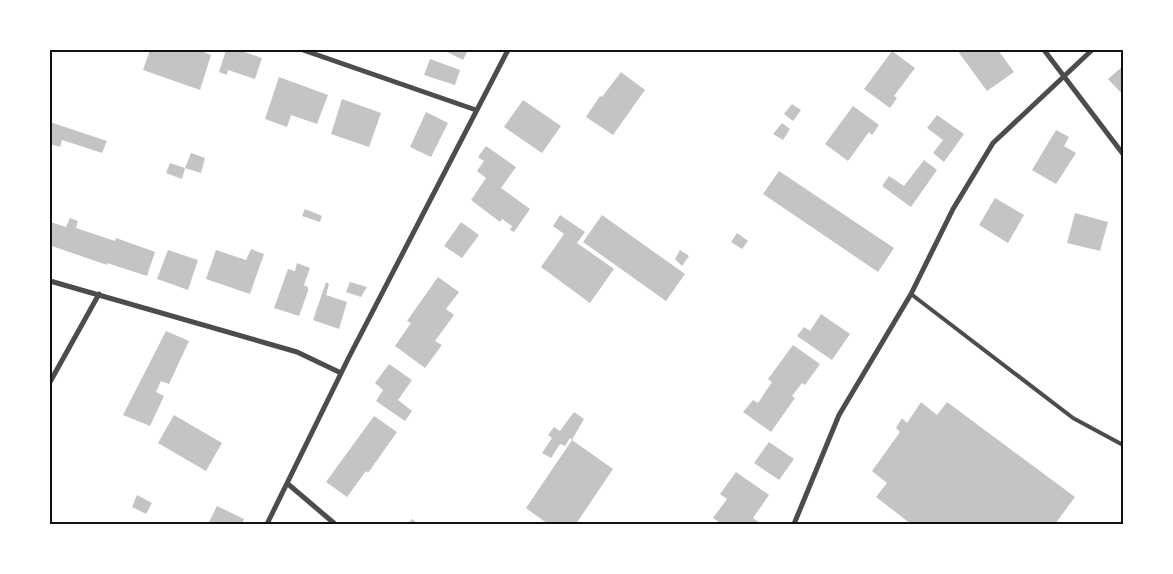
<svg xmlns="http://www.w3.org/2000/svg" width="1173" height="574" font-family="'Asap Condensed',sans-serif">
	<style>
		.building { fill: #c4c4c4 }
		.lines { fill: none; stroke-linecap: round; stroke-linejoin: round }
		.service { stroke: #4c4c4c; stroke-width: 4 }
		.minor { stroke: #4c4c4c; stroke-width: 5 }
		.neatline { fill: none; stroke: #111; stroke-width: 2 }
	</style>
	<rect width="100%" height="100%" fill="#fff"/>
	<path class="building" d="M 150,50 L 199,50 L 211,55 L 200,90 L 143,70 Z
		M 226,50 L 239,50 L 262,58 L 255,79 L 228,70 L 227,75 L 219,72 Z
		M 443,50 L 468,50 L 463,60 Z
		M 957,50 L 998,50 L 1014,72 L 987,91 Z
		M 892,51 L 915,68 L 894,96 L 897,98 L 890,108 L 864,89 Z
		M 430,59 L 460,70 L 455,85 L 424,75 Z
		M 1123,66 L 1123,95 L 1108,79 Z
		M 621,72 L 645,90 L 613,135 L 586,117 L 600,96 L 602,97 Z
		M 279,77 L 328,95 L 317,124 L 291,115 L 287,127 L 265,119 Z
		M 342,99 L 381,113 L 369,147 L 331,134 Z
		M 523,100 L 561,126 L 542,153 L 504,127 Z
		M 792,104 L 801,110 L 793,121 L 784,114 Z
		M 853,106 L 879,125 L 872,135 L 869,132 L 848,161 L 825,144 Z
		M 426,112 L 448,123 L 431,157 L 410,147 Z
		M 937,115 L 964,134 L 944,162 L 933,153 L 943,140 L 927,128 Z
		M 50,122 L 107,141 L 102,153 L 62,140 L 60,147 L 50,144 Z
		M 782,123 L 790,129 L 783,140 L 773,134 Z
		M 1056,130 L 1069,137 L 1064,146 L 1076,153 L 1056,184 L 1032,170 Z
		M 486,146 L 516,167 L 501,188 L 530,209 L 514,232 L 510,230 L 512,226 L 502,219 L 500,222 L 471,200 L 486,178 L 477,171 L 484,161 L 478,157 Z
		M 191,153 L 205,158 L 201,173 L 185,168 Z
		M 924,160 L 937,170 L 911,207 L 882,186 L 889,176 L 904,186 Z
		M 170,163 L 185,168 L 182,179 L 166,173 Z
		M 779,171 L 894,248 L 878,272 L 763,194 Z
		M 995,198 L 1024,215 L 1008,243 L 979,225 Z
		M 305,209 L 322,216 L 320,222 L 302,216 Z
		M 1075,213 L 1108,222 L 1100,251 L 1067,243 Z
		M 560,215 L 585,232 L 577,243 L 614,269 L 590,303 L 541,267 L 564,234 L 553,226 Z
		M 602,215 L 685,274 L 666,301 L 583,242 Z
		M 70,218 L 78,221 L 76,228 L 115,241 L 116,238 L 155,252 L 147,276 L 107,263 L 107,265 L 52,246 L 50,250 L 50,222 L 66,227 Z
		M 461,222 L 479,235 L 462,258 L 444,246 Z
		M 737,233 L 748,241 L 742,249 L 731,242 Z
		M 251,249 L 264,254 L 250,294 L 206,279 L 216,250 L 246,260 Z
		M 168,250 L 198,260 L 188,290 L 157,279 Z
		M 680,250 L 689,256 L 682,266 L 675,259 Z
		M 297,263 L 310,268 L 304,285 L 308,287 L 308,291 L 299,316 L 274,308 L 288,269 L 295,271 Z
		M 438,277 L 459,292 L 446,309 L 454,315 L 435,341 L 442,345 L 425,368 L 395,346 L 411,323 L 407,321 Z
		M 326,282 L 329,284 L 326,295 L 347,302 L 339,329 L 313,320 Z
		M 350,282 L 367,287 L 361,297 L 346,292 Z
		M 821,314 L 850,334 L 832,360 L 797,336 L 804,327 L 810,331 Z
		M 166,331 L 189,341 L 169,384 L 161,381 L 156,392 L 164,396 L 150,426 L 123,415 Z
		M 793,345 L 820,364 L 805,385 L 802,383 L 792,396 L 795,398 L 771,432 L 743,412 L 753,400 L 758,403 L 772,382 L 768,379 Z
		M 389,364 L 412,380 L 398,400 L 412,411 L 405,421 L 376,401 L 383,390 L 375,383 Z
		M 921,402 L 937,415 L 947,402 L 1075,497 L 1055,524 L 911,524 L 876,497 L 887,483 L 872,471 L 900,432 L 896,428 L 902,418 L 907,423 Z
		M 574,412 L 584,419 L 572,440 L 570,438 L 565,446 L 560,444 L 551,458 L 542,453 L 552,438 L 548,435 L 554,427 L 560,431 Z
		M 174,415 L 222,443 L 206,471 L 158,443 Z
		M 374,416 L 397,432 L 368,473 L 366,471 L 347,497 L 326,482 Z
		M 572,440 L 613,469 L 576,524 L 548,524 L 526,508 Z
		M 769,442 L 794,459 L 779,480 L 754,463 Z
		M 736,472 L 769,495 L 753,518 L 761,524 L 718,524 L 719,522 L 713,518 L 727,499 L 720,494 Z
		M 137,495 L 152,503 L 146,514 L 132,507 Z
		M 217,506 L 244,519 L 242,524 L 208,524 Z
		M 412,519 L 418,524 L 408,524 Z"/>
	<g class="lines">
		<path class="service" d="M 911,294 L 1073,418 L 1123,445"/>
		<path class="minor" d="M 303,50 L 476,110
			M 1044,50 L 1123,154
			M 50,281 L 297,352 L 341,373
			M 50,382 L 99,294
			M 288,484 L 335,524
			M 267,524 L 349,357 L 508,50
			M 794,524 L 839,415 L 911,294 L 953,209 L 993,143 L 1092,50"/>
	</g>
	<rect width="1173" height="574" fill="none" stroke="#ffffff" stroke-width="102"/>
	<rect x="51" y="51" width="1071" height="472" class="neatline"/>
</svg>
